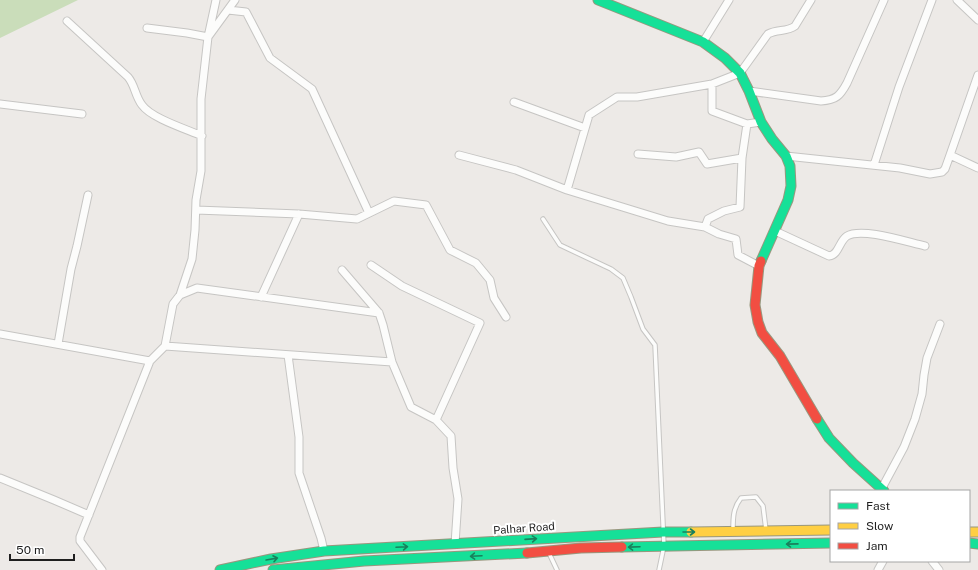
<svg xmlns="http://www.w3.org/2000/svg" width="978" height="570" font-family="'Public Sans',sans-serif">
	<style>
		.forest { fill: #caddba }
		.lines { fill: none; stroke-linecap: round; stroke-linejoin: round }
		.lane-casing { stroke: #c6c5c3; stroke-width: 5.5 }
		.street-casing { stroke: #c6c5c3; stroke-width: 9 }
		.fast-casing { stroke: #98977e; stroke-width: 11 }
		.slow-casing { stroke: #98977e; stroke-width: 11 }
		.jam-casing { stroke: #98977e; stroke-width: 11 }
		.lane { stroke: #fcfcfb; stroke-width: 3.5 }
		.street { stroke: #fcfcfb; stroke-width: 7 }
		.fast { stroke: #16e098; stroke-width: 9 }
		.slow { stroke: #ffcf43; stroke-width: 9 }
		.jam { stroke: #f24e42; stroke-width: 9 }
		.oneway { stroke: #1a805c }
		.labels { text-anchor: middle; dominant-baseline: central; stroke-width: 4; stroke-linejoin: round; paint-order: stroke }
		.street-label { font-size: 11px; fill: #1f1f1f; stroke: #fff }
	</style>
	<rect width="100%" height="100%" fill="#edeae7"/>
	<path class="forest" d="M 0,0 L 78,0 L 0,38 Z"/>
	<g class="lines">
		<defs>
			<path id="lane" d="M 543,219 L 560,245 L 611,269 L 623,278 L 631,297 L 643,329 L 655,345 L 664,546 L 659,570
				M 733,530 C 733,518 733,508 741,498 L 756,497 L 763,506 L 766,530
				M 549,553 L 557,570"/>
			<path id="street" d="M 957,0 L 978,20
				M 228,10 L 246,12 L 270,58 L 312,89 L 369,213
				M 67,21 L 128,77 C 135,85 135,96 142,105 C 151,118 186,129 202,136
				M 147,28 L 187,33 L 208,37 L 216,0
				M 703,42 L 729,0
				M 712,84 L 712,111 L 747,124 L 761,122
				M 749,91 L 821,101 C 836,100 840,96 847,83 L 884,0
				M 514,102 L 585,128
				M 0,104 L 82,114
				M 638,154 L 676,157 L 699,152 L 707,164 L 742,158
				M 459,155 L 516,170 L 567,190 L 668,221 L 705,227 L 719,234 L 736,239 L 738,255 L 759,266
				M 950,155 L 978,75
				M 786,156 L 900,168 L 930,174 L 942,172 L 945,169 L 950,155 L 978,168
				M 874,165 L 899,87 L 932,0
				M 567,190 L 589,115 L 617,97 L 637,97 L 712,84 L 740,73 L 768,34 C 777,29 787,32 795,26 L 811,0
				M 196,210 L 299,214 L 357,219 L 394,201 L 426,205 L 450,250 L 476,263 L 490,280 L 494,298 L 506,317
				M 705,227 L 708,219 L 724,211 L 740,207 L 742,158 L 747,124
				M 775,231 L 829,256 C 839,255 839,241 847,236 C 862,227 907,242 925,246
				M 371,265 L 402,286 L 480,323 L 436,420
				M 342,270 L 379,313 L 383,325 L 392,362 L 411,407 L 436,420 L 451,436 L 453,468 L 458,499 L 455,544
				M 180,295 L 192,259 L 195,230 L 196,200 L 201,171 L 201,99 L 208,37 L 235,0
				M 261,297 L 299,214
				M 0,334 L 150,361
				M 58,344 L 71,269 L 77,246 L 88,195
				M 165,346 L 173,304 L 180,295 L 197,288 L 379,313
				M 288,355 L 299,437 L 299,473 L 321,538 L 324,551
				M 0,478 L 54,500 L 89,515
				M 882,488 L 904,447 L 915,419 L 922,394 L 924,375 L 927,358 L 940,324
				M 932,561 L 939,570
				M 102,570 L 80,541 L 80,537 L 150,361 L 165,346 L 392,362
				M 878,570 L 883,561"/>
			<path id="fast" d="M 598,0 L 703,42 L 725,58 L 740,73 L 749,91 L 761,122 L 772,139 L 786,156 L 790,166 L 791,186 L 788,200 L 761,261
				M 817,419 L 829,438 L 853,463 L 884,491
				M 969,543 L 978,544
				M 622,547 L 831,543
				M 220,570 L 271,559 L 324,551 L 663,532 L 691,532
				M 273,570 L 364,561 L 527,553"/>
			<path id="slow" d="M 691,532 L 831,530
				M 969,532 L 978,532"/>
			<path id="jam" d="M 761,261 L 759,266 L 755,305 L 758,322 L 762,333 L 780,356 L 817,419
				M 527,553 L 581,548 L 622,547"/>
		</defs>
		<use href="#lane" class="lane-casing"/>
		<use href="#street" class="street-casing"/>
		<use href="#fast" class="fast-casing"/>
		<use href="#slow" class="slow-casing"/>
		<use href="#jam" class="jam-casing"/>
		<use href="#lane" class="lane"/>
		<use href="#street" class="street"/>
		<use href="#fast" class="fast"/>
		<use href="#slow" class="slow"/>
		<use href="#jam" class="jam"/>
	</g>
	<defs><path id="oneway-shaft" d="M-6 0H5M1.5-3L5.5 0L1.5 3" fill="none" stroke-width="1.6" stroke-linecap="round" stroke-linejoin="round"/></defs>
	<g class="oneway">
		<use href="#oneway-shaft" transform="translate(689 532)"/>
		<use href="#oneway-shaft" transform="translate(531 539) rotate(-4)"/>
		<use href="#oneway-shaft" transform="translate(792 544) rotate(179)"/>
		<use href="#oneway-shaft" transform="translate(402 547) rotate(-3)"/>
		<use href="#oneway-shaft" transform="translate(634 547) rotate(178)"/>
		<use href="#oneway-shaft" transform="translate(476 556) rotate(177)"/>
		<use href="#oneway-shaft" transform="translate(272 559) rotate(-10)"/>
	</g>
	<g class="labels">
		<g class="street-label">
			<text transform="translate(524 528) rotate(-4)">Palhar Road</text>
		</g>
	</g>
	<rect x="830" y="490" width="140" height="72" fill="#ffffff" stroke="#a5a5a5"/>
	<rect x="838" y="503" width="20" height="6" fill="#16e098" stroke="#a5a5a5"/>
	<text x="866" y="510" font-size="12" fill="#1f1f1f">Fast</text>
	<rect x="838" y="523" width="20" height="6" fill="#ffcf43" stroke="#a5a5a5"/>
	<text x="866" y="530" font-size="12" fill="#1f1f1f">Slow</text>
	<rect x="838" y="543" width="20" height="6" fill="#f24e42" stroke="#a5a5a5"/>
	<text x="866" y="550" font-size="12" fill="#1f1f1f">Jam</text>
	<path d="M10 554v6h64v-6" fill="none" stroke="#1f1f1f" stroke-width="2"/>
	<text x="16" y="554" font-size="12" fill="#1f1f1f" stroke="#ffffff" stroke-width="3" paint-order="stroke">50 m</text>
</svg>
